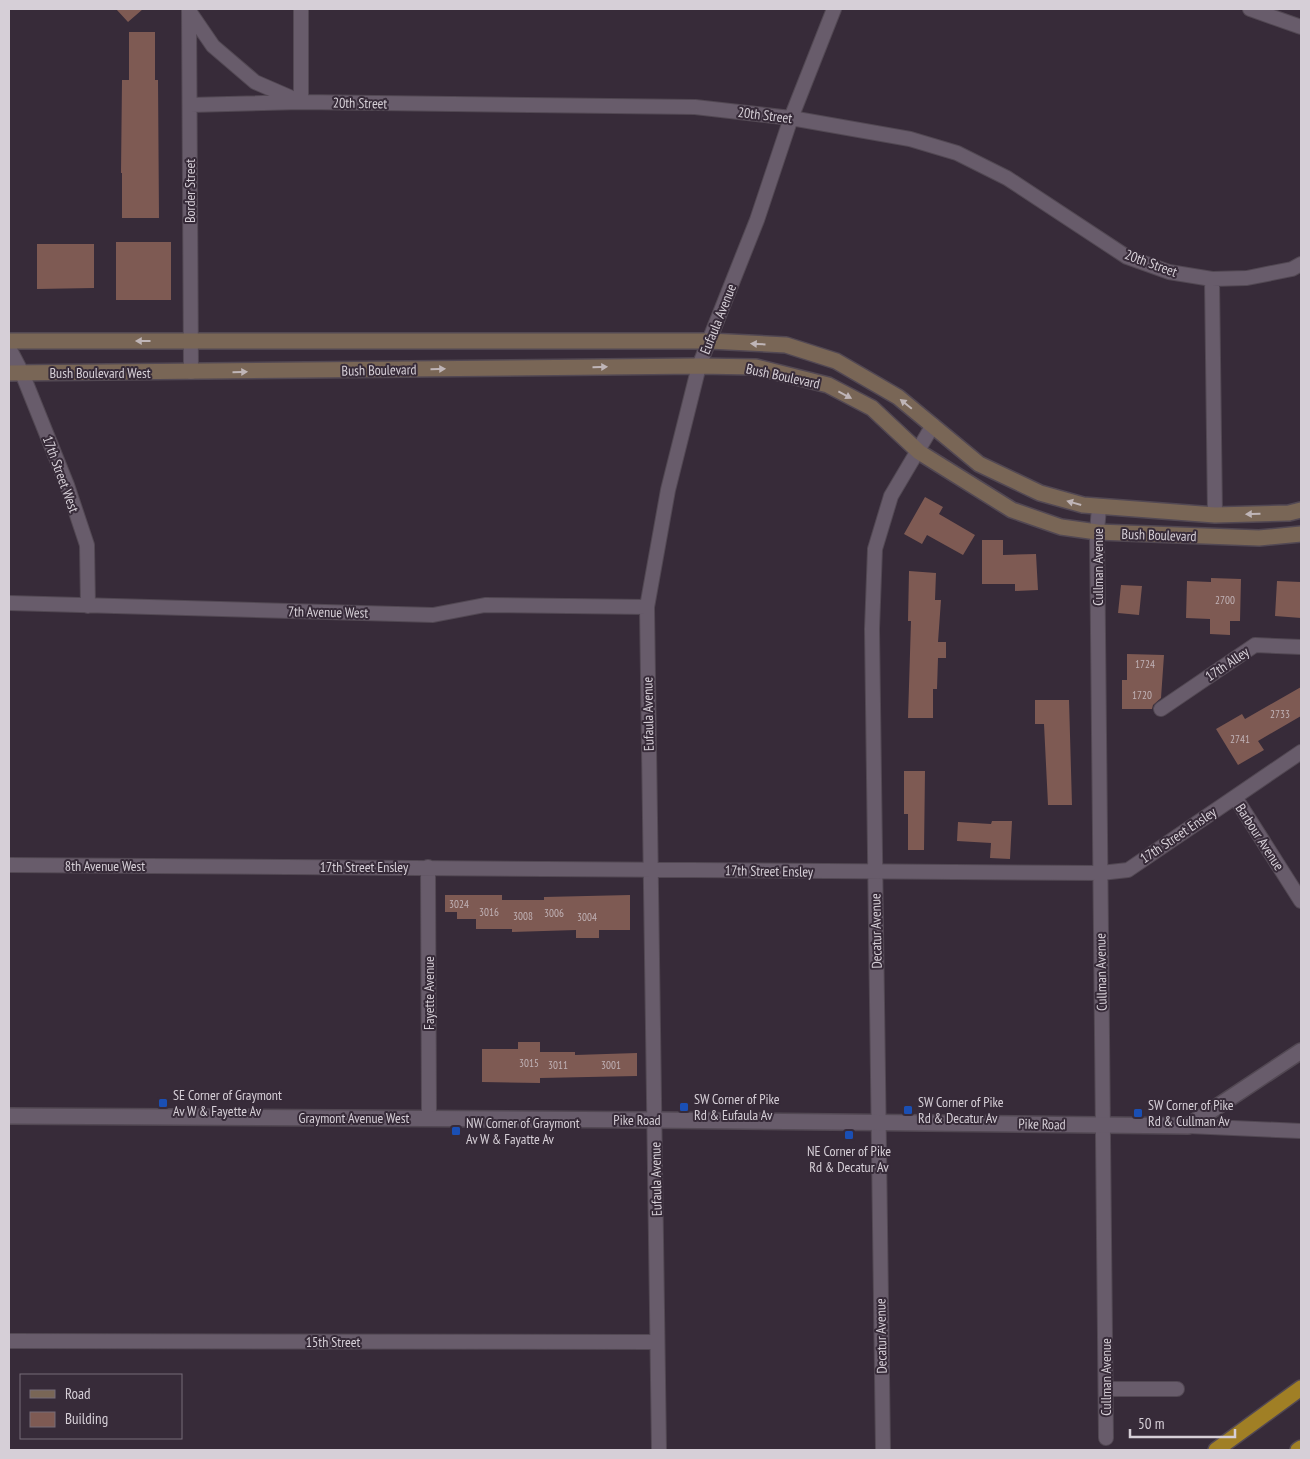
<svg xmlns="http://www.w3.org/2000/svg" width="1310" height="1459" font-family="'PT Sans Narrow',sans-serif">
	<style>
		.building { fill: #7e5a53 }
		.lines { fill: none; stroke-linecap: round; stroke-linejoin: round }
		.minor-casing { stroke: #524853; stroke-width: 16 }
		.tertiary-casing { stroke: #524853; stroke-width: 18 }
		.secondary-casing { stroke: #524853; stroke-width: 18 }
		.motorway-casing { stroke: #524853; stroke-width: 18 }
		.minor { stroke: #685c6b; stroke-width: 14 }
		.tertiary { stroke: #685c6b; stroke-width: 15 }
		.secondary { stroke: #796656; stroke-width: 15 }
		.motorway { stroke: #a07f25; stroke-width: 15 }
		.oneway { fill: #bfb5b7 }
		.transit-dot { fill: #1a4fb4; stroke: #372b39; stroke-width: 2 }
		.labels { text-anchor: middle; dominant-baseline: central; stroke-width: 4; stroke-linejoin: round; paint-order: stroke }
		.number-label { font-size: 11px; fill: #c0b2b6 }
		.street-label { font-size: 14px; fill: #d6cfd7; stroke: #372b39 }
		.poi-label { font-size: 14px; fill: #d6cfd7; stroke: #372b39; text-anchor: start }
	</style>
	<rect width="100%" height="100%" fill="#372b39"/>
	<path class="building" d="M 116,9 L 143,9 L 128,22 Z
		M 129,32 L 155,32 L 155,80 L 158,80 L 159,218 L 122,218 L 122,173 L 121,173 L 122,80 L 129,80 Z
		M 116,242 L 171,242 L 171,300 L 116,300 Z
		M 37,244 L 94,244 L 94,288 L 37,289 Z
		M 925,497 L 943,507 L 939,514 L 975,535 L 963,555 L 927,535 L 922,544 L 904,534 Z
		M 982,540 L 1003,540 L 1003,555 L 1036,554 L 1038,590 L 1015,591 L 1015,584 L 982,584 Z
		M 909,571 L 936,573 L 935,600 L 941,600 L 938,642 L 946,642 L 946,658 L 938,658 L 937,689 L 933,689 L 933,718 L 908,718 L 911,621 L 908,621 Z
		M 1211,578 L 1241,579 L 1240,621 L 1230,621 L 1230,635 L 1210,634 L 1210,619 L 1186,618 L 1187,581 L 1211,582 Z
		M 1277,581 L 1301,582 L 1301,618 L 1275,616 Z
		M 1121,585 L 1142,586 L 1139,615 L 1118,613 Z
		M 1127,654 L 1164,655 L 1161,698 L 1153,705 L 1152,709 L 1122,709 L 1122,680 L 1127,680 Z
		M 1301,687 L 1301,716 L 1258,741 L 1264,750 L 1238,765 L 1216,729 L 1242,714 L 1245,719 Z
		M 1035,700 L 1069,700 L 1072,805 L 1048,805 L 1044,724 L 1035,724 Z
		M 904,771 L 925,771 L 924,850 L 908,850 L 908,814 L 904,814 Z
		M 992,821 L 1012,821 L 1010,859 L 990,858 L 991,843 L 957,841 L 958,822 L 991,824 Z
		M 445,895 L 502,895 L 502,900 L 544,900 L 544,897 L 630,895 L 630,930 L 599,930 L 599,938 L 576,938 L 576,930 L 512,932 L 512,929 L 476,929 L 476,919 L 457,919 L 457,912 L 445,912 Z
		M 518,1042 L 540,1042 L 540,1052 L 575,1052 L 575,1055 L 637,1053 L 637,1076 L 540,1078 L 540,1083 L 482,1082 L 482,1049 L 518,1049 Z"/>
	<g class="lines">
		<defs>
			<path id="minor" d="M 1250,9 L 1301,27
				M 189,10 L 191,372
				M 189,11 L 213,46 L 255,82 L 301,102 L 301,9
				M 190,105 L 301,102 L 695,107 L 791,118 L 910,139 L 957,153 L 1007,178 L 1127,257 L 1169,272 L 1212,279 L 1247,278 L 1292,269 L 1301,264
				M 1212,279 L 1215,515
				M 9,348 L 22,373 L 67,485 L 87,545 L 88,606
				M 1099,507 L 1097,532 L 1106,1438
				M 9,603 L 433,615 L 485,605 L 647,607
				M 1161,709 L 1255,645 L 1301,647
				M 1235,797 L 1301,901
				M 9,865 L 1101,873 L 1128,870 L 1301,752
				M 428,867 L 429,1118
				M 1188,1126 L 1301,1131
				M 9,1341 L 657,1342
				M 1106,1389 L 1177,1389
				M 659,1450 L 647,607 L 668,490 L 699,366 L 757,220 L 791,118 L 834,9
				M 883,1450 L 872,629 L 875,549 L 891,496 L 933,425"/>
			<path id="tertiary" d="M 9,1116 L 655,1120 L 1188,1126 L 1301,1051"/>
			<path id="secondary" d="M 9,341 L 709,341 L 786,345 L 836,361 L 898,397 L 979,464 L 1040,493 L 1083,505 L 1215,515 L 1289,513 L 1301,510
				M 9,373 L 699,366 L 756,367 L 828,385 L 872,408 L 919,452 L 1012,510 L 1061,527 L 1097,532 L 1259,538 L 1301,534"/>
			<path id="motorway" d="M 1216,1450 L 1301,1388
				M 1298,1450 L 1301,1448"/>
		</defs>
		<use href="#minor" class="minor-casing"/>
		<use href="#tertiary" class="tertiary-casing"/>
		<use href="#secondary" class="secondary-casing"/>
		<use href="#motorway" class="motorway-casing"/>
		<use href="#minor" class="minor"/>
		<use href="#tertiary" class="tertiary"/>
		<use href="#secondary" class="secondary"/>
		<use href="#motorway" class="motorway"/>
	</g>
	<defs><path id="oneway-solid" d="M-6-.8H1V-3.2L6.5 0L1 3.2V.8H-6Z" transform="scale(1.25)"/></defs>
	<g class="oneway">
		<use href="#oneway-solid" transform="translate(143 341) rotate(180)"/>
		<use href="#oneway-solid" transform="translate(758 344) rotate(-177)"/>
		<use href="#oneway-solid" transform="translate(600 367) rotate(-1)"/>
		<use href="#oneway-solid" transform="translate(438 369) rotate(-1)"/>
		<use href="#oneway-solid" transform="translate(240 372) rotate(-1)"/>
		<use href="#oneway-solid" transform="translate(845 395) rotate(28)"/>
		<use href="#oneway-solid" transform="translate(906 404) rotate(-141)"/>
		<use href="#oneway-solid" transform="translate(1074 503) rotate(-164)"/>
		<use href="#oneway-solid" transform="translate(1253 514) rotate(179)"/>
	</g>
	<g class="transit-dot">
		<rect x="158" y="1098" width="10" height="10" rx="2.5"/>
		<rect x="679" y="1102" width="10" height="10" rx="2.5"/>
		<rect x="903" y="1105" width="10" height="10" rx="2.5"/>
		<rect x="1133" y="1108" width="10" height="10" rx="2.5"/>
		<rect x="451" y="1126" width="10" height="10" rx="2.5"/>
		<rect x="844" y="1130" width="10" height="10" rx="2.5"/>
	</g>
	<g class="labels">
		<g class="number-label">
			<text x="1225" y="600">2700</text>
			<text x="1145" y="664">1724</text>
			<text x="1142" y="695">1720</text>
			<text x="1280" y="714">2733</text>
			<text x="1240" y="739">2741</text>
			<text x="459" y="904">3024</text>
			<text x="489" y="912">3016</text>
			<text x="554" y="913">3006</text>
			<text x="523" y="916">3008</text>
			<text x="587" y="917">3004</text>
			<text x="529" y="1063">3015</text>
			<text x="558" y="1065">3011</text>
			<text x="611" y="1065">3001</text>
		</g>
		<g class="street-label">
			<text transform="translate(360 103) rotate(1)">20th Street</text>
			<text transform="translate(765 115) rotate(7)">20th Street</text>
			<text transform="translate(190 191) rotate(-90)">Border Street</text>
			<text transform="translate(1151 263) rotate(20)">20th Street</text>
			<text transform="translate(718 319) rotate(-68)">Eufaula Avenue</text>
			<text transform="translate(379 370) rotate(-1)">Bush Boulevard</text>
			<text x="100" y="373">Bush Boulevard West</text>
			<text transform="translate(783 376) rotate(12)">Bush Boulevard</text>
			<text transform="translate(61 474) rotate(70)">17th Street West</text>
			<text transform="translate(1159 535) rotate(2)">Bush Boulevard</text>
			<text transform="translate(1098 567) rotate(-90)">Cullman Avenue</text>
			<text transform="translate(328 612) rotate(1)">7th Avenue West</text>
			<text transform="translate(1227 664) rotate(-34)">17th Alley</text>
			<text transform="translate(648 714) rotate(-91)">Eufaula Avenue</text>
			<text transform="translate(1178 835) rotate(-34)">17th Street Ensley</text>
			<text transform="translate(1260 837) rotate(57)">Barbour Avenue</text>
			<text x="105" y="866">8th Avenue West</text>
			<text x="364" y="867">17th Street Ensley</text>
			<text transform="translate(769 871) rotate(1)">17th Street Ensley</text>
			<text transform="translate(876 931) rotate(-91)">Decatur Avenue</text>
			<text transform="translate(1101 972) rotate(-91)">Cullman Avenue</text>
			<text transform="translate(429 993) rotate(-90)">Fayette Avenue</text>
			<text x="354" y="1118">Graymont Avenue West</text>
			<text x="637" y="1120">Pike Road</text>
			<text transform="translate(1042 1124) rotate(1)">Pike Road</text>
			<text transform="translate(656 1179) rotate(-91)">Eufaula Avenue</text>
			<text transform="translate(881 1336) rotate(-91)">Decatur Avenue</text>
			<text x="333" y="1342">15th Street</text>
			<text transform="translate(1106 1377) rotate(-90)">Cullman Avenue</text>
		</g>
		<g class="poi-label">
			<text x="173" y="1095">SE Corner of Graymont<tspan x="173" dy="16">Av W &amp; Fayette Av</tspan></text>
			<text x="694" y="1099">SW Corner of Pike<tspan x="694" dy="16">Rd &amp; Eufaula Av</tspan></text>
			<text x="918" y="1102">SW Corner of Pike<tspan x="918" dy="16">Rd &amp; Decatur Av</tspan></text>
			<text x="1148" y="1105">SW Corner of Pike<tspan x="1148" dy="16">Rd &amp; Cullman Av</tspan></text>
			<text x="466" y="1123">NW Corner of Graymont<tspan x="466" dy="16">Av W &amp; Fayatte Av</tspan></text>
			<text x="849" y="1151" text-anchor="middle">NE Corner of Pike<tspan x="849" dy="16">Rd &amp; Decatur Av</tspan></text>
		</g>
	</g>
	<rect width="1310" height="1459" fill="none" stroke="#d6cfd7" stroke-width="20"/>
	<rect x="20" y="1374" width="162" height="65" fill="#372b39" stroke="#776d78"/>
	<rect x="30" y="1390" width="25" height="8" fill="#796656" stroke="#776d78"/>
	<text x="65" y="1399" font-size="15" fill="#d6cfd7">Road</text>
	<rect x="30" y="1412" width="25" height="15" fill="#7e5a53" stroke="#776d78"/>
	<text x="65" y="1424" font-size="15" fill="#d6cfd7">Building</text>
	<path d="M1130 1429v8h105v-8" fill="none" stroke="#d6cfd7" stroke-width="2.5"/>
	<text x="1138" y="1429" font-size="15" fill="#d6cfd7" stroke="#372b39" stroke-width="4" paint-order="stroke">50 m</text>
</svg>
